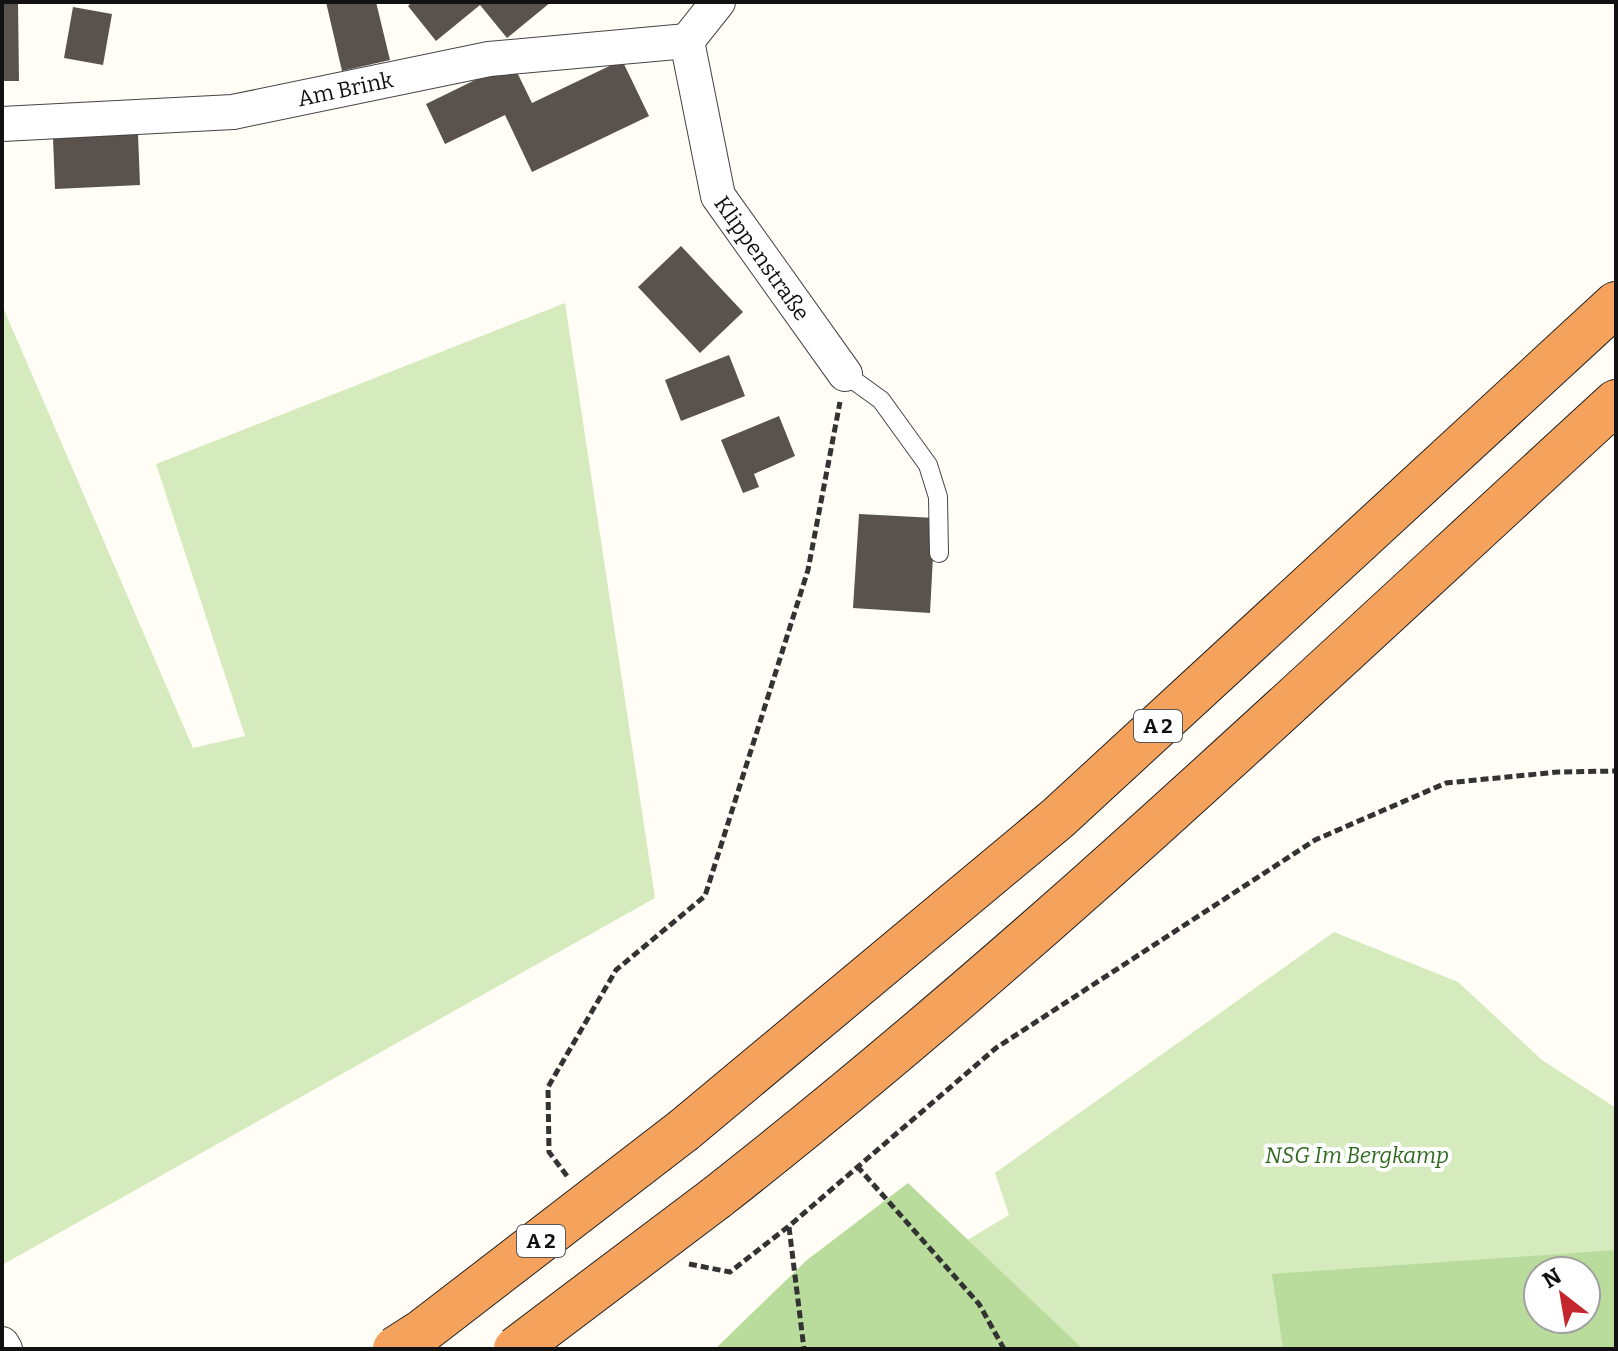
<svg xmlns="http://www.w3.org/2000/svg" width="1618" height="1351" font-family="Bitter,serif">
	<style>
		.green { fill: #d5ebbd; fill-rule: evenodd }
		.forest { fill: #b9dc9c; fill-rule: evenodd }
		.building { fill: #5a524d }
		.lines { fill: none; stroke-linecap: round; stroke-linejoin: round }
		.service-casing { stroke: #444; stroke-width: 20 }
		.minor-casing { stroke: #444; stroke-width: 36 }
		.motorway-casing { stroke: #222; stroke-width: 46 }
		.path { stroke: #333; stroke-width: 5; stroke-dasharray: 8 4; stroke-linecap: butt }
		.service { stroke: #fff; stroke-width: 18 }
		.minor { stroke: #fff; stroke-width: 34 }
		.motorway { stroke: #f5a25d; stroke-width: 44 }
		.motorway-bridge-casing { stroke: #222; stroke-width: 46; stroke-linecap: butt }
		.motorway-bridge { stroke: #f5a25d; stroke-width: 44 }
		.labels { text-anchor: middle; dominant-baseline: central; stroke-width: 8; stroke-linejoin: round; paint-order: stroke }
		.shield { fill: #fff; stroke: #585858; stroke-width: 2 }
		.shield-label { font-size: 20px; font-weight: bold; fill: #111 }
		.street-label { font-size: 22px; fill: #111; stroke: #fff }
		.park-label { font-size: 22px; font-style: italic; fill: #2f6b1f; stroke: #fff }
	</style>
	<rect width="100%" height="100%" fill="#fffdf5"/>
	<path class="green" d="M 565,303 L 655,898 L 2,1265 L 2,305 L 193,748 L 245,736 L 156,464 Z
		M 1334,932 L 1458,982 L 1542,1060 L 1616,1108 L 1616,1349 L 1012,1349 L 949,1251 L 1009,1215 L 995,1173 ZM 1538,1271 L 1586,1271 L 1586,1319 L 1538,1319 Z"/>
	<path class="forest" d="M 908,1183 L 1083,1349 L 715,1349 L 807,1260 Z
		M 1616,1250 L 1616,1349 L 1283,1349 L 1272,1274 ZM 1538,1271 L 1586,1271 L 1586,1319 L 1538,1319 Z"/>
	<path class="building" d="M 2,2 L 18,2 L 19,81 L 2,81 Z
		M 326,2 L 376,2 L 390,60 L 342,71 Z
		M 412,2 L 551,2 L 507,38 L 480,5 L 436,41 L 408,6 Z
		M 73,7 L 112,14 L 103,65 L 64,58 Z
		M 622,60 L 649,116 L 532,172 L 505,115 L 445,144 L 426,104 L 512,62 L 532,103 Z
		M 138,134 L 140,185 L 55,189 L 53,138 Z
		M 681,246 L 743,312 L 700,353 L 638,287 Z
		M 729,355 L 745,396 L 681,421 L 665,380 Z
		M 779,416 L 795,456 L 754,474 L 759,487 L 743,493 L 721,440 Z
		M 859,514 L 935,518 L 930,613 L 853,608 Z"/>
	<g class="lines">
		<defs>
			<path id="service" d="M 845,374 L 881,400 L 928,465 L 938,497 L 939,553"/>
			<g id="minor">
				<path id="s1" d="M 718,2 L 687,41 L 718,196 L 845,374"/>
				<path id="s2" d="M 2,124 L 233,112 L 489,59 L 687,41"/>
				<path d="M 2,1344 L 5,1349"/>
			</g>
			<path id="motorway" d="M 684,1130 L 1058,818 L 1616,304
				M 716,1198 C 1031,951 1321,672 1616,402"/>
		</defs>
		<use href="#service" class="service-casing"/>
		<use href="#minor" class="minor-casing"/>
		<use href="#motorway" class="motorway-casing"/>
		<path class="path" d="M 857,1166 L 979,1304 L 1004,1349
			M 567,1176 L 549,1152 L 548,1087 L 616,970 L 705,896 L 808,570 L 840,402
			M 789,1227 L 804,1349
			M 689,1264 L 730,1272 L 789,1226 L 996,1048 L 1315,840 L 1446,783 L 1558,772 L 1616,771"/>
		<use href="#service" class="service"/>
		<use href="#minor" class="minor"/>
		<use href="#motorway" class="motorway"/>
		<defs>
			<path id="motorway-bridge" d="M 395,1349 L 423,1331 L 684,1130
				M 516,1349 L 716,1198"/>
		</defs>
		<use href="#motorway-bridge" class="motorway-bridge-casing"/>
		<use href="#motorway-bridge" class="motorway-bridge"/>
	</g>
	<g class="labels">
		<g class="shield">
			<rect x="1134" y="710" width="48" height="32" rx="6"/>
			<rect x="517" y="1225" width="48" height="32" rx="6"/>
		</g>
		<g class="shield-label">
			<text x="1158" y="726">A 2</text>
			<text x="541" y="1241">A 2</text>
		</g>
		<g class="street-label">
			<text stroke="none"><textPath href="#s2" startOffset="346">Am Brink</textPath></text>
			<text stroke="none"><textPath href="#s1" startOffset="284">Klippenstraße</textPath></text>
		</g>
		<g class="park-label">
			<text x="1357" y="1155">NSG Im Bergkamp</text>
		</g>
	</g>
	<rect width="1618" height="1351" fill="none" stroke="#111111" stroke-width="8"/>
	<g transform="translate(1562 1295) rotate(329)"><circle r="38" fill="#ffffff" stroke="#a0a0a0" stroke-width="2"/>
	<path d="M0-6L14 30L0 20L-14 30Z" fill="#c4262e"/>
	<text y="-12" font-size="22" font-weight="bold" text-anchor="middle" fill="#111111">N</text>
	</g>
</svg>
